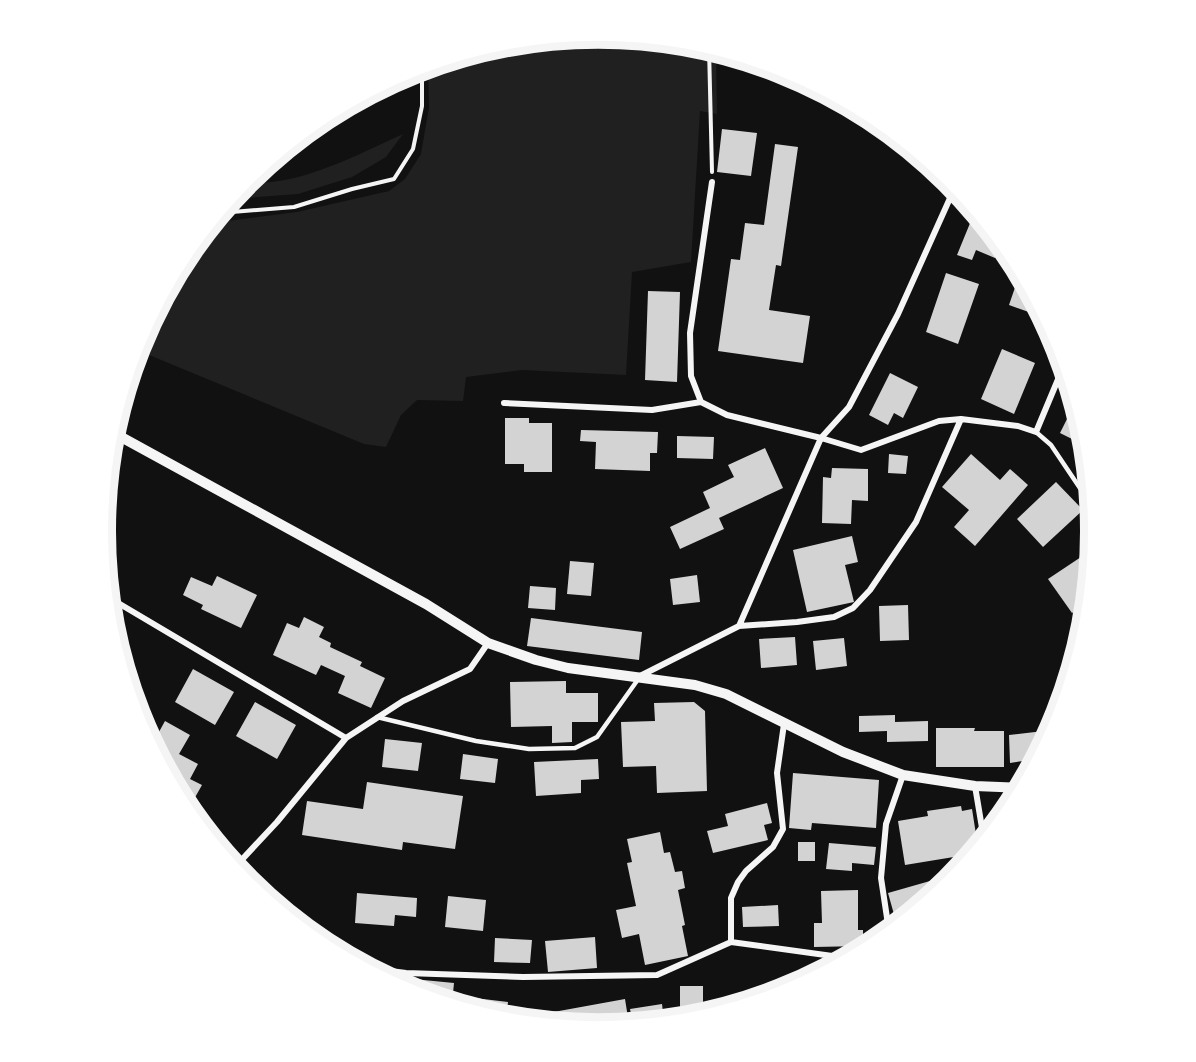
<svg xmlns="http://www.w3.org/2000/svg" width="1196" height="1062" font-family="Lora,serif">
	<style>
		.green { fill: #202020 }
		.building { fill: #d3d3d3 }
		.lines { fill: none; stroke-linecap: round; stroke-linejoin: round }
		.path { stroke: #f5f5f5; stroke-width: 4 }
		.service { stroke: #f5f5f5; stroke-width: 4.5 }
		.minor { stroke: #f5f5f5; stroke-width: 6 }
		.tertiary { stroke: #f5f5f5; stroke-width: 10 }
		.rim { fill: none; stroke: #f5f5f5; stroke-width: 8 }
	</style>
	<rect width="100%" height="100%" fill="#111"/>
	<path class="green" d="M 598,35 L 695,44 L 716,51 L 717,114 L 700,111 L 691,262 L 632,272 L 626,375 L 522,370 L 466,377 L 463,401 L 417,400 L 401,415 L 386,447 L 364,444 L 137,350 L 139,341 L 185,255 L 213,221 L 220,222 L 297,212 L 389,191 L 405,179 L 421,154 L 429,107 L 428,66 L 501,44 Z
		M 403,134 L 386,157 L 352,177 L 298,194 L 231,199 L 244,183 C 301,186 354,156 403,134 Z"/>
	<path class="building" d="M 722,129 L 757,133 L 751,176 L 717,172 Z
		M 775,144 L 798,147 L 781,266 L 776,265 L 769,310 L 810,316 L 803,363 L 718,351 L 731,259 L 740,260 L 745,223 L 764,225 Z
		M 975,211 L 1001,243 L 995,258 L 976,250 L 972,260 L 957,255 Z
		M 946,273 L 979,284 L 958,344 L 926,332 Z
		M 1020,273 L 1041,312 L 1040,316 L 1009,305 Z
		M 648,291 L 680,292 L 677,382 L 645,380 Z
		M 1002,349 L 1035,363 L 1014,414 L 981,399 Z
		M 890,373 L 918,387 L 903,418 L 894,413 L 888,425 L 869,415 Z
		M 1075,403 L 1085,434 L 1086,446 L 1060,433 Z
		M 505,418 L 529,418 L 529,423 L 552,423 L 552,472 L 524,472 L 524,464 L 505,464 Z
		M 581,430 L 658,432 L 657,453 L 650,453 L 650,471 L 595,469 L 596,442 L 580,441 Z
		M 677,436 L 714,437 L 713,459 L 677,458 Z
		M 765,448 L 783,488 L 719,518 L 724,529 L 680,549 L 670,527 L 710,508 L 703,492 L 734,477 L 728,465 Z
		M 889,454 L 908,456 L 906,474 L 888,473 Z
		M 971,454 L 1000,480 L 1010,469 L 1028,485 L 975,546 L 954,527 L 969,510 L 942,487 Z
		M 832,468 L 868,469 L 868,501 L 852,500 L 851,524 L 822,523 L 823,477 L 831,478 Z
		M 1056,482 L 1083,510 L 1043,547 L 1017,519 Z
		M 852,536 L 858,562 L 845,565 L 854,602 L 807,612 L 793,550 Z
		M 1093,549 L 1087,603 L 1072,613 L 1048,579 Z
		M 570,561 L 594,563 L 591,596 L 567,594 Z
		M 697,575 L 700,602 L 673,605 L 670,579 Z
		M 217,576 L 257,595 L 241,628 L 201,609 L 203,605 L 183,595 L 191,577 L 212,586 Z
		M 530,586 L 556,588 L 555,610 L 528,608 Z
		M 908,605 L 909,640 L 880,641 L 879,606 Z
		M 304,617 L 324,627 L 319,637 L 331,643 L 330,647 L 362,662 L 360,666 L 385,678 L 371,708 L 338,693 L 345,676 L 321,665 L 316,675 L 273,655 L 287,623 L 299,628 Z
		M 531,618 L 642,632 L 639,660 L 527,646 Z
		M 795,637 L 797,665 L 761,668 L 759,639 Z
		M 844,638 L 847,666 L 816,670 L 813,641 Z
		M 193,669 L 234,692 L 215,725 L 175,702 Z
		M 566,681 L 566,693 L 598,693 L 598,722 L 572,722 L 572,742 L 552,743 L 552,726 L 511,727 L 510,682 Z
		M 255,702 L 296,725 L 277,759 L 236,736 Z
		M 694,702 L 705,711 L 707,791 L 657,793 L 656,766 L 623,767 L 621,722 L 655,721 L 654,703 Z
		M 895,715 L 895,722 L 928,721 L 928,741 L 887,742 L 887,731 L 859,732 L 859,716 Z
		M 165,721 L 190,735 L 179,754 L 198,764 L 190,779 L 202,785 L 193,801 L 178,793 L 148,738 L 154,741 Z
		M 936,728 L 975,728 L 974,731 L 1004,731 L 1004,767 L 936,767 Z
		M 1052,730 L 1036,759 L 1010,763 L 1009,735 Z
		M 385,739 L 422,743 L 418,771 L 382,767 Z
		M 463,754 L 498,759 L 495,783 L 460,779 Z
		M 598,759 L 599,779 L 581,780 L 581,793 L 536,796 L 534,762 Z
		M 793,773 L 879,780 L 876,828 L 812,823 L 811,830 L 789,828 Z
		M 367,782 L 463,796 L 455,849 L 403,842 L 402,850 L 302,835 L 307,801 L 363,809 Z
		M 767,803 L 772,823 L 764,825 L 768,840 L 713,853 L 707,831 L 728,826 L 725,814 Z
		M 961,806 L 962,811 L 972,809 L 978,847 L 972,854 L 905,865 L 898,821 L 928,816 L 927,811 Z
		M 660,832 L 664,853 L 670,852 L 675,872 L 682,871 L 685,888 L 678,890 L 685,925 L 682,926 L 688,956 L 645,965 L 639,934 L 622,938 L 616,910 L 636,906 L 627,863 L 632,862 L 627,839 Z
		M 798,842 L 815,842 L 815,861 L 798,861 Z
		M 829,843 L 876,847 L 874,865 L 852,863 L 852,871 L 826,869 Z
		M 951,875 L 952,879 L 949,882 L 897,925 L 888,893 Z
		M 858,890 L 858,930 L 863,930 L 863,946 L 814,947 L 814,923 L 822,923 L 821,891 Z
		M 357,893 L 417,898 L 416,917 L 395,915 L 394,926 L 355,923 Z
		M 448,896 L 486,900 L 483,931 L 445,927 Z
		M 778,905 L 779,926 L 743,927 L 742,907 Z
		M 595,937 L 597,968 L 548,972 L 545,941 Z
		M 495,938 L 532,940 L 530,963 L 494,962 Z
		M 403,978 L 454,983 L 452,1003 L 408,990 L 402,987 Z
		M 793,981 L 794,987 L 771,995 L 771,982 Z
		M 680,986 L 703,986 L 703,1015 L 680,1019 Z
		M 458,996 L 508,1002 L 506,1018 L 457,1005 Z
		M 625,999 L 629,1024 L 598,1027 L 538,1022 L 537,1015 Z
		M 662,1004 L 664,1021 L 633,1024 L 630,1009 Z"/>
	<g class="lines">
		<path class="path" d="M 709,48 L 712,172
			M 220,213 L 294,207 L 352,189 L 394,179 L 413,149 L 422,106 L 422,68"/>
		<path class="service" d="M 1036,432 L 1051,445 L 1092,506
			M 377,717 L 476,741 L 529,749 L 575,748 L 597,737 L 639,678"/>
		<path class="minor" d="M 712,182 L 690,333 L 691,376 L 701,402 L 727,415 L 821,438 L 849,407 L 898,314 L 955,187
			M 504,403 L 652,410 L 701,402
			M 108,597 L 346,738
			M 739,626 L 797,622 L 834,617 L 853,608 L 870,590 L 916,522 L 961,419
			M 640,676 L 739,626 L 821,438 L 861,450 L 939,421 L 961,419 L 1018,426 L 1036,432 L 1064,365
			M 975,786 L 984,840
			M 235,867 L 277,822 L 346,738 L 403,701 L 470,669 L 488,643
			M 889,931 L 881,878 L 886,824 L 903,775
			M 731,942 L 731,898 L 738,882 L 746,871 L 773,847 L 783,829 L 777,773 L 784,724
			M 367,968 L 406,973 L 523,977 L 657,975 L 731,942 L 847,958"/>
		<path class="tertiary" d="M 112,432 L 426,604 L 488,643 L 536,660 L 568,668 L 695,685 L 726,694 L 843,752 L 903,775 L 975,786 L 1021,788"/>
	</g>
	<path d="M0 0H1196V1062H0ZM112 531a486 486 0 1 1 972 0a486 486 0 1 1-972 0Z" fill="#fff" fill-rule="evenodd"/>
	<path class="rim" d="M112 531a486 486 0 1 1 972 0a486 486 0 1 1-972 0Z"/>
</svg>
